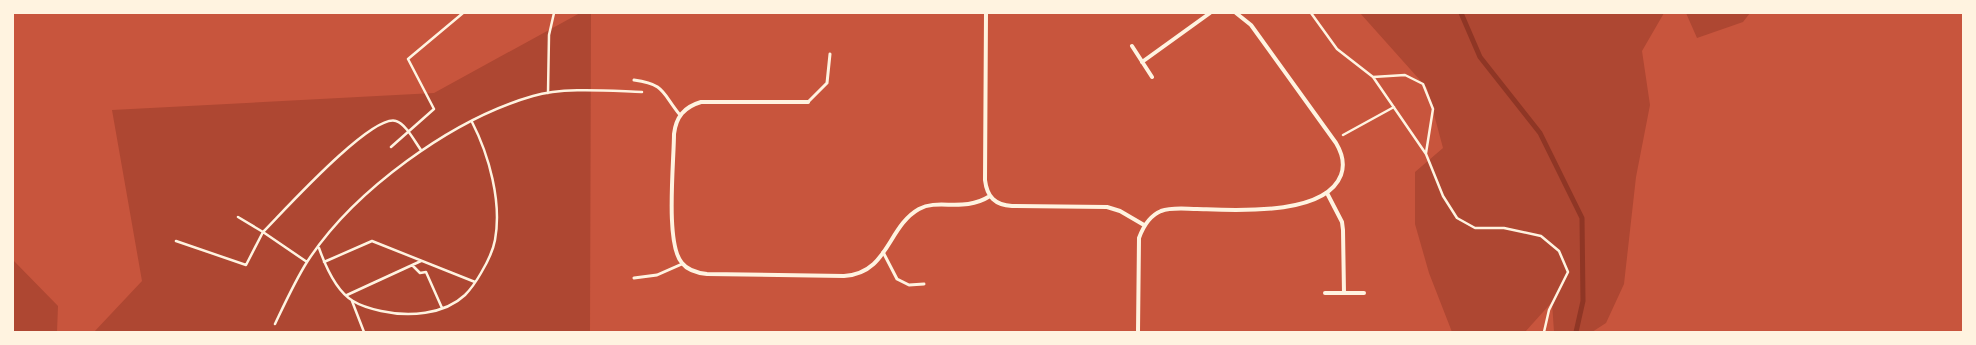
<svg xmlns="http://www.w3.org/2000/svg" width="1976" height="345" font-family="Raleway,sans-serif">
	<style>
		.green { fill: #ae4732 }
		.lines { fill: none; stroke-linecap: round; stroke-linejoin: round }
		.stream { stroke: #8f3625; stroke-width: 5 }
		.path { stroke: #fff3e0; stroke-width: 2.5 }
		.service { stroke: #fff3e0; stroke-width: 3 }
		.minor { stroke: #fff3e0; stroke-width: 4 }
	</style>
	<rect width="100%" height="100%" fill="#c8553d"/>
	<path class="green" d="M 580,13 L 591,13 L 590,332 L 94,332 L 142,281 L 112,110 L 434,93 Z
		M 1360,13 L 1664,13 L 1642,51 L 1650,105 L 1636,177 L 1624,284 L 1606,323 L 1592,332 L 1554,332 L 1552,302 L 1525,332 L 1452,332 L 1429,273 L 1415,224 L 1415,172 L 1443,148 L 1427,88 Z
		M 1686,13 L 1750,13 L 1743,22 L 1697,38 Z
		M 13,260 L 58,306 L 57,332 L 13,332 Z"/>
	<g class="lines">
		<path class="stream" d="M 1461,13 L 1480,57 L 1540,133 L 1582,218 L 1583,301 L 1576,332"/>
		<path class="path" d="M 1311,13 L 1337,49 L 1373,77 L 1405,75 L 1423,84 L 1433,109 L 1426,153
			M 1373,77 L 1426,154 L 1443,196 L 1457,218 L 1475,228 L 1504,228 L 1541,236 L 1559,251 L 1568,272 L 1549,310 L 1544,332
			M 548,93 L 549,35 L 554,13
			M 1343,135 L 1394,107
			M 391,147 L 434,109 L 408,59 L 463,13
			M 176,241 L 246,265 L 263,232 L 238,217
			M 319,248 C 325,265 336,291 353,301 C 361,306 372,309 381,311 C 408,317 444,315 465,295 C 471,289 477,280 481,273 C 487,263 493,251 495,240 C 502,202 489,155 472,122
			M 307,262 L 263,232 C 282,213 372,113 396,121 C 406,124 415,142 421,150
			M 324,262 L 372,241 L 475,282
			M 412,265 L 420,273 L 426,272 L 442,308
			M 347,295 L 421,261
			M 352,301 L 364,332
			M 275,324 C 285,303 295,281 307,262 C 353,191 452,119 533,96 C 563,87 610,91 642,92"/>
		<path class="service" d="M 634,80 C 665,84 662,93 680,115
			M 808,102 L 827,83 L 830,54
			M 883,252 L 897,279 L 909,285 L 924,284
			M 634,278 L 657,275 L 682,264"/>
		<path class="minor" d="M 986,13 L 985,180 C 987,197 995,205 1012,206 L 1107,207 L 1120,211 L 1144,225
			M 1132,46 L 1152,77
			M 1142,62 L 1210,13
			M 808,102 L 701,102 C 684,107 676,117 674,134 C 674,162 665,244 682,263 C 688,271 698,273 707,274 L 844,276 C 889,273 887,227 919,209 C 939,198 963,213 990,196
			M 1327,193 L 1342,222 L 1343,230 L 1344,293
			M 1325,293 L 1364,293
			M 1138,332 L 1139,238 C 1143,227 1149,216 1161,211 C 1172,207 1186,209 1197,209 C 1233,210 1325,217 1341,175 C 1345,164 1342,153 1336,143 L 1251,25 L 1236,13"/>
	</g>
	<rect width="1976" height="345" fill="none" stroke="#fff3e0" stroke-width="28"/>
</svg>
